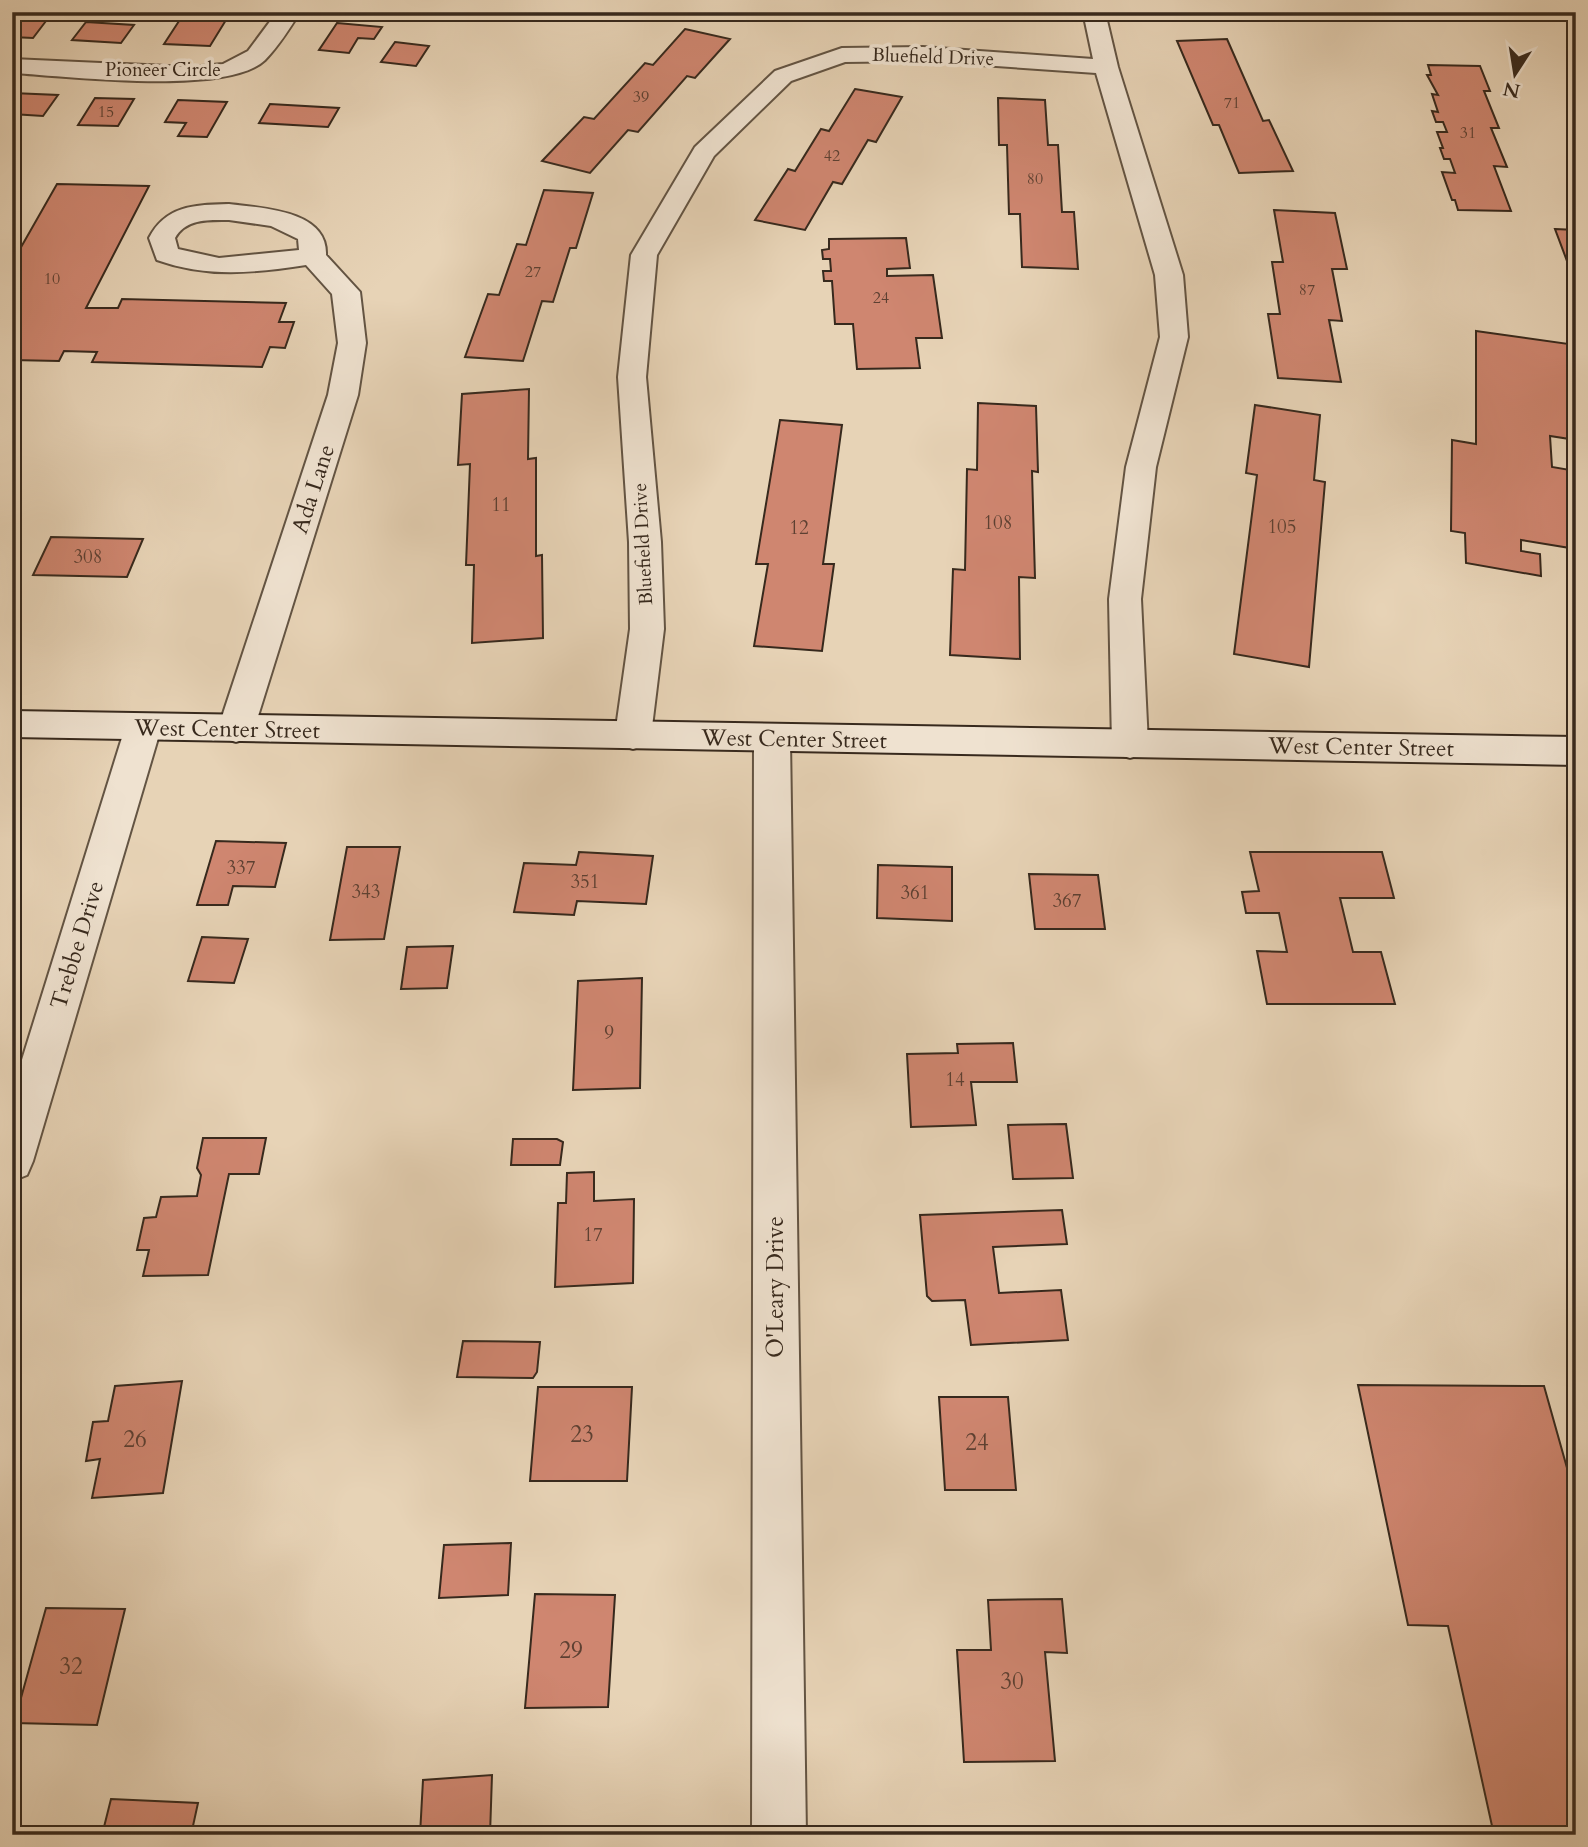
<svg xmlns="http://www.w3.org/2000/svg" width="1588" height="1847" font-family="Cardo,serif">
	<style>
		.building { fill: #cf8670; stroke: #37291d; stroke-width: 2 }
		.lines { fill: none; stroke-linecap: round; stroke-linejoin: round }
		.street-casing { stroke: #635443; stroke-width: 4 }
		.secondary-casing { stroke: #37291d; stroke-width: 4 }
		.street { fill: #efe2d0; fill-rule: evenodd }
		.secondary { fill: #efe2d0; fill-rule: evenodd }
		.labels { text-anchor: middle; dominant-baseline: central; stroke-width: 7; stroke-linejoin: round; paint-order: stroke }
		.far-number-label { font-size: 16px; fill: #5d4032 }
		.far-street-label { font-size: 19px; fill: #37291d; stroke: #efe2d0 }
		.number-label { font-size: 19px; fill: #5d4032 }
		.street-label { font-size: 23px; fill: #37291d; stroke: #efe2d0 }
		.near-number-label { font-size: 23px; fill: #5d4032 }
	</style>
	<rect width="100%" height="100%" fill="#e7d3b6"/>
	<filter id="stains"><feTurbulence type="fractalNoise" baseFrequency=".00286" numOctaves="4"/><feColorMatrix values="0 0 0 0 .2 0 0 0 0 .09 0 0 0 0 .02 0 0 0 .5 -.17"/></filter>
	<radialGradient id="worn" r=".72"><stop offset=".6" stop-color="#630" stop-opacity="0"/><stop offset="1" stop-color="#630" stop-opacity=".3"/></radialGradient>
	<path class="building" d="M 181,18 L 226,20 L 210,46 L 164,44 Z
		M 12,19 L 46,21 L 33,38 L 12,37 Z
		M 86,22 L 134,25 L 121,43 L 72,40 Z
		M 337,23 L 382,27 L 374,39 L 358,38 L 349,53 L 319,50 Z
		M 685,29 L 730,39 L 695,78 L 687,76 L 638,132 L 628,130 L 590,173 L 542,161 L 584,117 L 594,119 L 645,63 L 653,65 Z
		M 1227,39 L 1263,121 L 1269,120 L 1293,171 L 1239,173 L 1219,125 L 1213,125 L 1177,41 Z
		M 395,42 L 429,46 L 416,66 L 381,62 Z
		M 1428,65 L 1480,66 L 1490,91 L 1484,91 L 1499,128 L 1491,128 L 1507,167 L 1494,166 L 1511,211 L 1458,210 L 1455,200 L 1452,200 L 1442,172 L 1455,173 L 1450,159 L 1444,159 L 1440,148 L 1443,148 L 1437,132 L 1447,132 L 1443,122 L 1436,122 L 1432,111 L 1438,112 L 1432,94 L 1438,95 L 1427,75 L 1431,75 Z
		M 855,89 L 902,97 L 876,142 L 868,140 L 842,184 L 833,182 L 805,230 L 755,220 L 788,169 L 795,171 L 821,129 L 829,131 Z
		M 12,93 L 58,95 L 43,116 L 12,114 Z
		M 95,98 L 134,99 L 118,126 L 78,125 Z
		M 998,98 L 1045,100 L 1048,145 L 1058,145 L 1062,212 L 1074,212 L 1078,269 L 1022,267 L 1020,214 L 1009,214 L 1007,145 L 999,145 Z
		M 178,100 L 227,102 L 207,137 L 178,136 L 186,123 L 165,122 Z
		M 270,104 L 339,108 L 328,127 L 259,123 Z
		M 57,184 L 149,186 L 86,308 L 118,308 L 122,299 L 286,303 L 279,322 L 294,322 L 285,348 L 270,347 L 262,367 L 92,362 L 97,352 L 64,351 L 59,361 L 12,360 L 12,263 Z
		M 544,190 L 593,193 L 576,248 L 570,248 L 553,302 L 542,301 L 523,361 L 465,357 L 488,294 L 499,295 L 517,244 L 526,245 Z
		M 1274,210 L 1335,213 L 1347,269 L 1332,269 L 1342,321 L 1329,320 L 1341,382 L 1278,378 L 1268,314 L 1280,314 L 1272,262 L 1283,262 Z
		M 1555,229 L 1576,230 L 1576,262 L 1567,261 Z
		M 906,238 L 910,268 L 887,269 L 887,276 L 933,275 L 942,338 L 916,338 L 920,368 L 857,369 L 853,324 L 835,324 L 832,281 L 824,281 L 823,271 L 831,271 L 830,259 L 823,259 L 822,250 L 829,249 L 829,239 Z
		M 1476,331 L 1576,345 L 1576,440 L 1550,436 L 1552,467 L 1576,471 L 1576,549 L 1521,540 L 1521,551 L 1540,554 L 1541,576 L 1466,563 L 1465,533 L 1451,531 L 1452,440 L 1476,444 Z
		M 529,389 L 528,459 L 536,458 L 536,556 L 542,555 L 543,638 L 472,643 L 474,565 L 466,565 L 470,464 L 458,465 L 462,394 Z
		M 978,403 L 1036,406 L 1038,472 L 1032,471 L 1035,578 L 1019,577 L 1020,659 L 950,655 L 953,569 L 965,570 L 967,469 L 977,470 Z
		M 1255,405 L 1320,415 L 1314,480 L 1325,482 L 1309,667 L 1234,654 L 1257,475 L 1246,473 Z
		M 780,420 L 842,425 L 823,564 L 834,564 L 822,651 L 754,646 L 768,564 L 756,564 Z
		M 51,537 L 143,539 L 127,577 L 33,575 Z
		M 216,841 L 286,843 L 275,887 L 233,886 L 228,905 L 197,905 Z
		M 347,847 L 400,847 L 384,939 L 330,940 Z
		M 579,852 L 653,856 L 646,904 L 577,901 L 574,915 L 514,912 L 524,863 L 576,865 Z
		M 1250,852 L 1382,852 L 1394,898 L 1340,898 L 1353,952 L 1381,952 L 1395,1004 L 1267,1004 L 1257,951 L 1287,952 L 1279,913 L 1246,913 L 1242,892 L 1259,891 Z
		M 878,865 L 952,867 L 952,921 L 877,918 Z
		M 1029,874 L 1098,875 L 1105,929 L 1035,929 Z
		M 202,937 L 248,939 L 234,983 L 188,981 Z
		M 453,946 L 447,988 L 401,989 L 407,947 Z
		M 642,978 L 640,1088 L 573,1090 L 578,981 Z
		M 1013,1043 L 1017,1082 L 971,1082 L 976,1125 L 911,1127 L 907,1054 L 958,1053 L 957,1044 Z
		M 1066,1124 L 1073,1178 L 1013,1179 L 1008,1125 Z
		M 203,1138 L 266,1138 L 259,1174 L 229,1174 L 208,1275 L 143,1276 L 149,1250 L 137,1250 L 144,1218 L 156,1217 L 161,1197 L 197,1196 L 201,1175 L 197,1168 Z
		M 513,1139 L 557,1139 L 563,1142 L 560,1165 L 511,1165 Z
		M 594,1172 L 594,1201 L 634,1199 L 633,1283 L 555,1287 L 558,1203 L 566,1203 L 567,1173 Z
		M 1062,1210 L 1067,1244 L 993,1247 L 999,1293 L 1061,1290 L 1068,1340 L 971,1345 L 965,1300 L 932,1301 L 927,1296 L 920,1215 Z
		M 463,1341 L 540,1342 L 537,1372 L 533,1378 L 457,1377 Z
		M 182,1381 L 163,1493 L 92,1498 L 100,1459 L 86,1461 L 93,1422 L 108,1421 L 115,1386 Z
		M 1358,1385 L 1544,1386 L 1576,1500 L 1576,1835 L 1494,1835 L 1448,1626 L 1408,1625 Z
		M 538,1387 L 632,1387 L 627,1481 L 530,1481 Z
		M 939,1397 L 1008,1397 L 1016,1490 L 945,1490 Z
		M 511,1543 L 508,1595 L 439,1598 L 444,1545 Z
		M 535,1594 L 615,1595 L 608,1707 L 525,1708 Z
		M 1062,1599 L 1067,1653 L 1045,1652 L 1055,1761 L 964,1762 L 957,1650 L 991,1650 L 988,1600 Z
		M 46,1608 L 125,1609 L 97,1725 L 14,1723 Z
		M 492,1775 L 490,1835 L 420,1835 L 423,1780 Z
		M 111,1799 L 198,1803 L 191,1835 L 102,1835 Z"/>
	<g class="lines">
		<defs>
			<path id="street" d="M 277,12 L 300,12 C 290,28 278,47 265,60 C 228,96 67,76 12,73 L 12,59 L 190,67 L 223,64 L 248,51 Z
				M 1083,12 L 1105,12 L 1118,67 L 1183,275 L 1188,337 L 1156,467 L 1141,599 L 1148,744 L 1143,754 L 1130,758 L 1117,754 L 1112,744 L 1109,599 L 1126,467 L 1160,337 L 1155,275 L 1096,73 L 923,61 L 845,62 L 791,81 L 714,156 L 657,255 L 646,377 L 661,542 L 664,629 L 651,735 L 645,745 L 633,749 L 621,745 L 615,735 L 630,629 L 629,542 L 618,377 L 631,255 L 695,147 L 775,71 L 842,48 L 923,47 L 1093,59 Z
				M 229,204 C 261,208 328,210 326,255 L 360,292 L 366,343 L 358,395 L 254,729 L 248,738 L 236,742 L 224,738 L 218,729 L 328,395 L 338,343 L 332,294 L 306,265 C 254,273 207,278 157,260 L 149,238 C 166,205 195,205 229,204 ZM 229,220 L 271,226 L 298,239 L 299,250 L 219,258 L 178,249 L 175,238 C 186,218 210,220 229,220 Z
				M 143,715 L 155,719 L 161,728 L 33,1161 L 27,1175 L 12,1181 L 12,1092 L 125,728 L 131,719 Z
				M 772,725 L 784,729 L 790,739 L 806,1835 L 752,1835 L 754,739 L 760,729 Z"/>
			<path id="secondary" d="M 12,711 L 1576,737 L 1576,765 L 12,737 Z"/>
		</defs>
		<use href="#street" class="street-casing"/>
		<use href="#secondary" class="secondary-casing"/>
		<use href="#street" class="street"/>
		<use href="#secondary" class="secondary"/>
	</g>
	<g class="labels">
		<g class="far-number-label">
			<text x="641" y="97">39</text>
			<text x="1232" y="103">71</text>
			<text x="106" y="112">15</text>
			<text x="1468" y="133">31</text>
			<text x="832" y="156">42</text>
			<text x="1035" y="179">80</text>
			<text x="533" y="272">27</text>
			<text x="52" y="279">10</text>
			<text x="1307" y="290">87</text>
			<text x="881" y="298">24</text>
		</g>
		<g class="far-street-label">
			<text transform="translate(933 57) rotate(2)">Bluefield Drive</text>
			<text x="163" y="70">Pioneer Circle</text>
			<text transform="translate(643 544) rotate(-93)">Bluefield Drive</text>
		</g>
		<g class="number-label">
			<text x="501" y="505">11</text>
			<text x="998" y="523">108</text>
			<text x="1282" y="527">105</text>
			<text x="799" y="528">12</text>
			<text x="88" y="557">308</text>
			<text x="241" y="868">337</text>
			<text x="585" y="882">351</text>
			<text x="366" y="892">343</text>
			<text x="915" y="893">361</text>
			<text x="1067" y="901">367</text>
			<text x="609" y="1033">9</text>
			<text x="955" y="1080">14</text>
			<text x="593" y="1235">17</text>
		</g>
		<g class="street-label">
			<text transform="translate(313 489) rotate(-72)">Ada Lane</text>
			<text transform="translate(227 729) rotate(1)">West Center Street</text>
			<text transform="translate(794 739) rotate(1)">West Center Street</text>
			<text transform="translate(1361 747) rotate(1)">West Center Street</text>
			<text transform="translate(77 945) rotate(-73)">Trebbe Drive</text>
			<text transform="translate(775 1287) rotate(-90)">O'Leary Drive</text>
		</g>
		<g class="near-number-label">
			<text x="582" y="1434">23</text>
			<text x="135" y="1439">26</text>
			<text x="977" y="1442">24</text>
			<text x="571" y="1650">29</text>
			<text x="71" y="1666">32</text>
			<text x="1012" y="1681">30</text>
		</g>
	</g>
	<rect width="1588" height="1847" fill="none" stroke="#e7d3b6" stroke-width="42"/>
	<rect x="14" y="14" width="1560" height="1819" fill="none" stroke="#37291d" stroke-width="3.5"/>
	<rect x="21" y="21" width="1546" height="1805" fill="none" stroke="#37291d" stroke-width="2"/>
	<g transform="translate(1515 74) rotate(192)" stroke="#efe2d0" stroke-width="5" paint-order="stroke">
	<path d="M0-5L12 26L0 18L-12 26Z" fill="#37291d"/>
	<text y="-10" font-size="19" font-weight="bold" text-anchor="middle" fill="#37291d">N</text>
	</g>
	<rect width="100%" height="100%" filter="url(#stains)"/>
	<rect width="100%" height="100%" fill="url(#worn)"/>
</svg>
